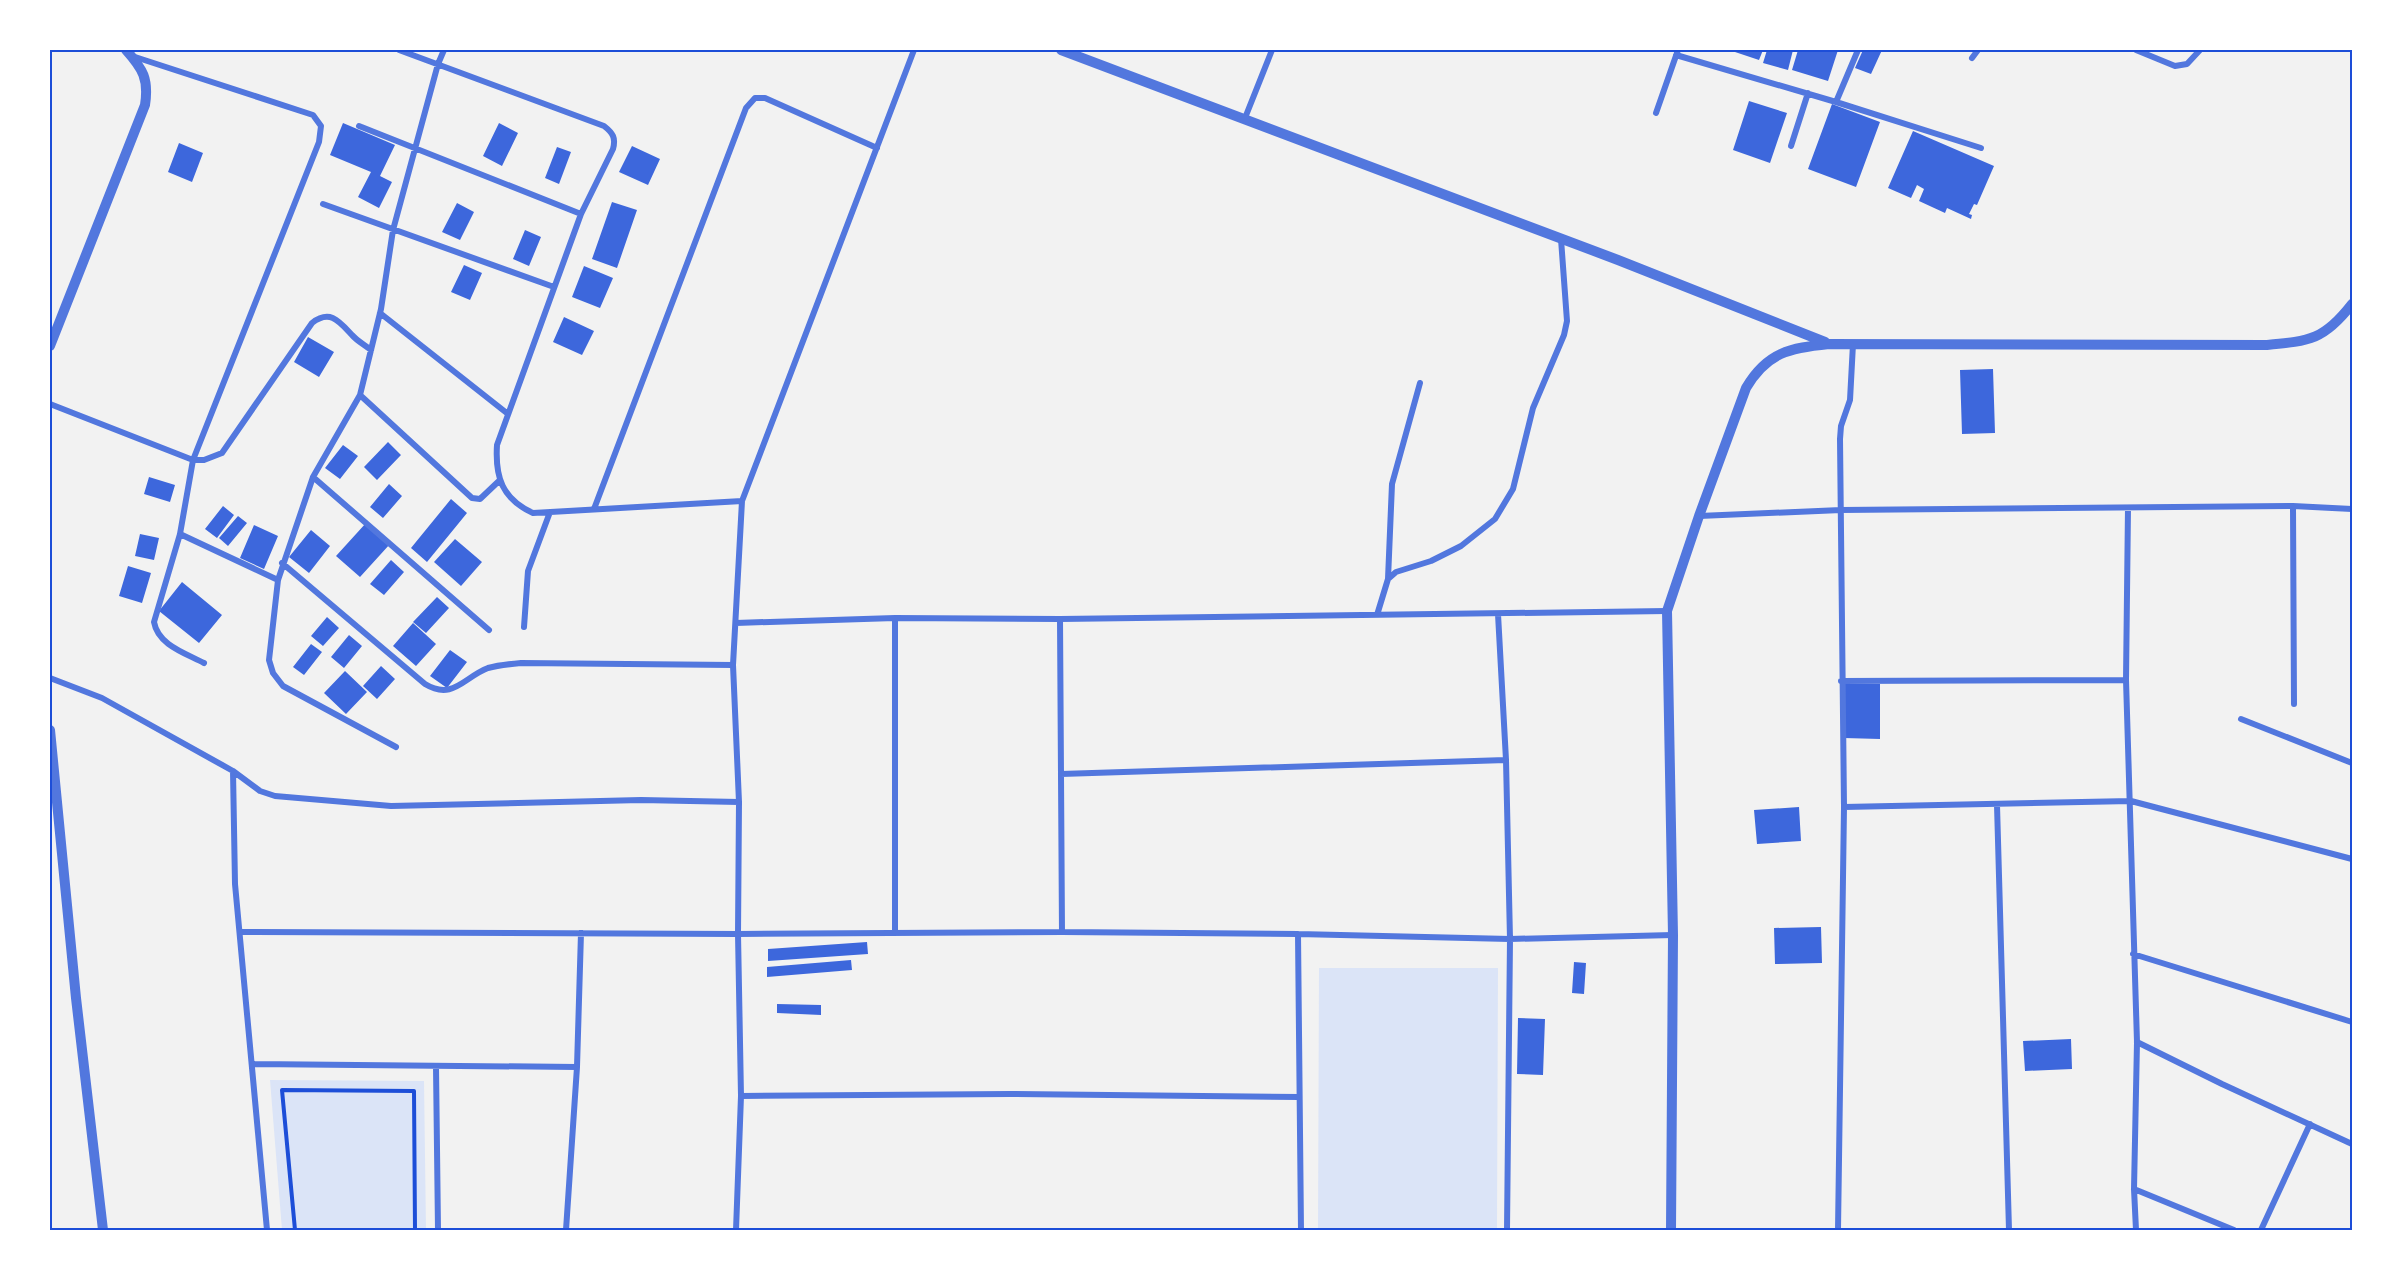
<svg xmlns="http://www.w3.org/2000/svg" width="2402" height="1280" font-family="Montserrat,sans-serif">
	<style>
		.green { fill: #dbe4f7 }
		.building { fill: #3d67dc }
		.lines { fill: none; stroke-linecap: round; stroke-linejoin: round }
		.path { stroke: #1d4ed8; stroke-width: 4 }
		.minor { stroke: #5277de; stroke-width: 6 }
		.tertiary { stroke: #5277de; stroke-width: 10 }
		.neatline { fill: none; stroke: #1d4ed8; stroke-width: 2 }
	</style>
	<rect width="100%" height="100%" fill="#f2f2f2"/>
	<path class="green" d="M 1319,968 L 1498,968 L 1497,1230 L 1318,1230 Z
		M 270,1080 L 424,1081 L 426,1230 L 282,1230 Z"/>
	<path class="building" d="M 1729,50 L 1763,50 L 1759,60 Z
		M 1767,50 L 1793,50 L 1788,70 L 1763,63 Z
		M 1798,50 L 1838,50 L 1828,81 L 1792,70 Z
		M 1863,50 L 1882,50 L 1871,74 L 1855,68 Z
		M 1749,101 L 1787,113 L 1770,163 L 1733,150 Z
		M 1832,104 L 1880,122 L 1856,187 L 1808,169 Z
		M 343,123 L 395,145 L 380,176 L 392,182 L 379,208 L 358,197 L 371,172 L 330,155 Z
		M 499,123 L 518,133 L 502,166 L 483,156 Z
		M 1913,131 L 1994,166 L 1977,205 L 1974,204 L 1969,214 L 1972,215 L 1971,219 L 1947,208 L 1945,213 L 1919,201 L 1924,189 L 1917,185 L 1911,198 L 1888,188 Z
		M 179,143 L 203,153 L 192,182 L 168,172 Z
		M 632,146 L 660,159 L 648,185 L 619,172 Z
		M 557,147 L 571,152 L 559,184 L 545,178 Z
		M 612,202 L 637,210 L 617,268 L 592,259 Z
		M 457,203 L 474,212 L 460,240 L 442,232 Z
		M 525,230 L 541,237 L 529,266 L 513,259 Z
		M 464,265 L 482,273 L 470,300 L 451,292 Z
		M 584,266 L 613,278 L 600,308 L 572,297 Z
		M 564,317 L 594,331 L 582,355 L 553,342 Z
		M 308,337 L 334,352 L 319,377 L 294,362 Z
		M 1993,369 L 1995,433 L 1962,434 L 1960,370 Z
		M 388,442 L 401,455 L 377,480 L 364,467 Z
		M 343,445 L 358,456 L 340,479 L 325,468 Z
		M 149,477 L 175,485 L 170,502 L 144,494 Z
		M 389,484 L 402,496 L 383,518 L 370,507 Z
		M 451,499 L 467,513 L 427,562 L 411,548 Z
		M 223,506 L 234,515 L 217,538 L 205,529 Z
		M 238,516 L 247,523 L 228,546 L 219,538 Z
		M 366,523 L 390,544 L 360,577 L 336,556 Z
		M 254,525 L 278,536 L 264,569 L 240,558 Z
		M 311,530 L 330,546 L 309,573 L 289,557 Z
		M 140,534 L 159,538 L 154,560 L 135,556 Z
		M 455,539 L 482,562 L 461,586 L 434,562 Z
		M 391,560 L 404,572 L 384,595 L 370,584 Z
		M 128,566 L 151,573 L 142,603 L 119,596 Z
		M 182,582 L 222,615 L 199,643 L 159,611 Z
		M 437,597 L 449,608 L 426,633 L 413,622 Z
		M 327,617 L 339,628 L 323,646 L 311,636 Z
		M 413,623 L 436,644 L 416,666 L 393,646 Z
		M 349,635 L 362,646 L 344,668 L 331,657 Z
		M 311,644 L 322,652 L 304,675 L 293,667 Z
		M 450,650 L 467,662 L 447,688 L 430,676 Z
		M 381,666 L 395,679 L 377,699 L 363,686 Z
		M 345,671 L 367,692 L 346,714 L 324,693 Z
		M 1845,684 L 1880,684 L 1880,739 L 1844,738 Z
		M 1799,807 L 1801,841 L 1757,844 L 1754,810 Z
		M 1821,927 L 1822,963 L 1775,964 L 1774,928 Z
		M 867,942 L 868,954 L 768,961 L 768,949 Z
		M 851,960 L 852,970 L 767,977 L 767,967 Z
		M 1574,962 L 1586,963 L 1584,994 L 1572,993 Z
		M 777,1004 L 821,1005 L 821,1015 L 777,1013 Z
		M 1518,1018 L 1545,1019 L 1543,1075 L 1517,1074 Z
		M 2071,1039 L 2072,1069 L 2025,1071 L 2023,1041 Z"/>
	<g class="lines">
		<path class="path" d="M 295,1230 L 282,1090 L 414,1091 L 415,1230"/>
		<path class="minor" d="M 399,50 L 604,126 C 613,133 616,138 613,149 L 581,214 L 497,445 C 495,477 502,499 533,513 L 742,501
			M 2136,50 L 2175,66 L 2187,64 L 2200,50
			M 1676,55 L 1836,102 L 1981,148
			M 132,56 L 313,115 L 321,126 L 319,142 L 193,460 L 180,534 L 154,622 C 158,645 185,653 204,663
			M 1972,58 L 1978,50
			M 1836,102 L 1858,50
			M 1656,113 L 1678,50
			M 1245,118 L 1272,50
			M 359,126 L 581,214
			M 1791,146 L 1808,93
			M 323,204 L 554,287
			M 380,313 L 508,414
			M 360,395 L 472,498 L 480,499 L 500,480
			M 50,404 L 193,460 L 204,460 L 222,453 L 312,323 C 330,309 339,321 352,335 C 357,341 365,345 371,350
			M 313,477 L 489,630
			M 2293,506 L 2294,704
			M 2128,508 L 2126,680 L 2137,1042 L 2134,1189 L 2136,1230
			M 594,509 L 746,108 L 755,98 L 765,98 L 877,148
			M 1699,516 L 1841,510 L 2293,506 L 2352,509
			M 180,534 L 278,580
			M 282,563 L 425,684 C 453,701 464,677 488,668 C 499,665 510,664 521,663 L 733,665
			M 1388,579 L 1392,484 L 1420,383
			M 1498,614 L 1506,760 L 1510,939 L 1507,1230
			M 1377,615 L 1388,579 L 1396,572 L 1431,561 L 1461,546 L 1495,519 L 1513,489 L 1533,408 L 1564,335 L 1567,321 L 1561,239
			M 1060,619 L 1062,932
			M 736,623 L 895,618 L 1060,619 L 1667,611
			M 524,627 L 528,571 L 550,512
			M 50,678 L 102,698 L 233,771 L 260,791 L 275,796 L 391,806 L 641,800 L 739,802
			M 1841,681 L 2126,680
			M 2241,719 L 2352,763
			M 396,747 L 283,686 L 273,673 L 269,660 L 278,580 L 313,477 L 360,395 L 381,309 L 393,230 L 438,64 L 444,50
			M 233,771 L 235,884 L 267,1230
			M 1061,774 L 1506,760
			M 1997,805 L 2009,1230
			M 1844,807 L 2131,801 L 2352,859
			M 241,932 L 738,934 L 1062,932 L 1298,934 L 1510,939 L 1673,935
			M 895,933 L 895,618
			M 1298,934 L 1301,1230
			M 2133,954 L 2352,1022
			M 2137,1042 L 2222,1084 L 2352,1144
			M 253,1064 L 577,1067
			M 436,1067 L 438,1230
			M 741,1096 L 1009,1094 L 1299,1097
			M 2134,1189 L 2234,1230
			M 566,1230 L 577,1067 L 581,933
			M 736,1230 L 741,1096 L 738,934 L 739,802 L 733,665 L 742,501 L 914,50
			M 1838,1230 L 1844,807 L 1840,439 L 1841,426 L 1850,400 L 1853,344
			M 2261,1230 L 2310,1124"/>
		<path class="tertiary" d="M 1061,50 L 1618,260 L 1825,342
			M 50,346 L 145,105 C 149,79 143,69 126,50
			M 50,730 L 76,998 L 103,1230
			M 1671,1230 L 1673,935 L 1667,611 L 1699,516 L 1746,388 C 1767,352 1790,348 1829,344 L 2266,345 C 2310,341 2324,340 2352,304"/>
	</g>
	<rect width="2402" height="1280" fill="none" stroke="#ffffff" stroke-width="102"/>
	<rect x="51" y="51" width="2300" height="1178" class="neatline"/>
</svg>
